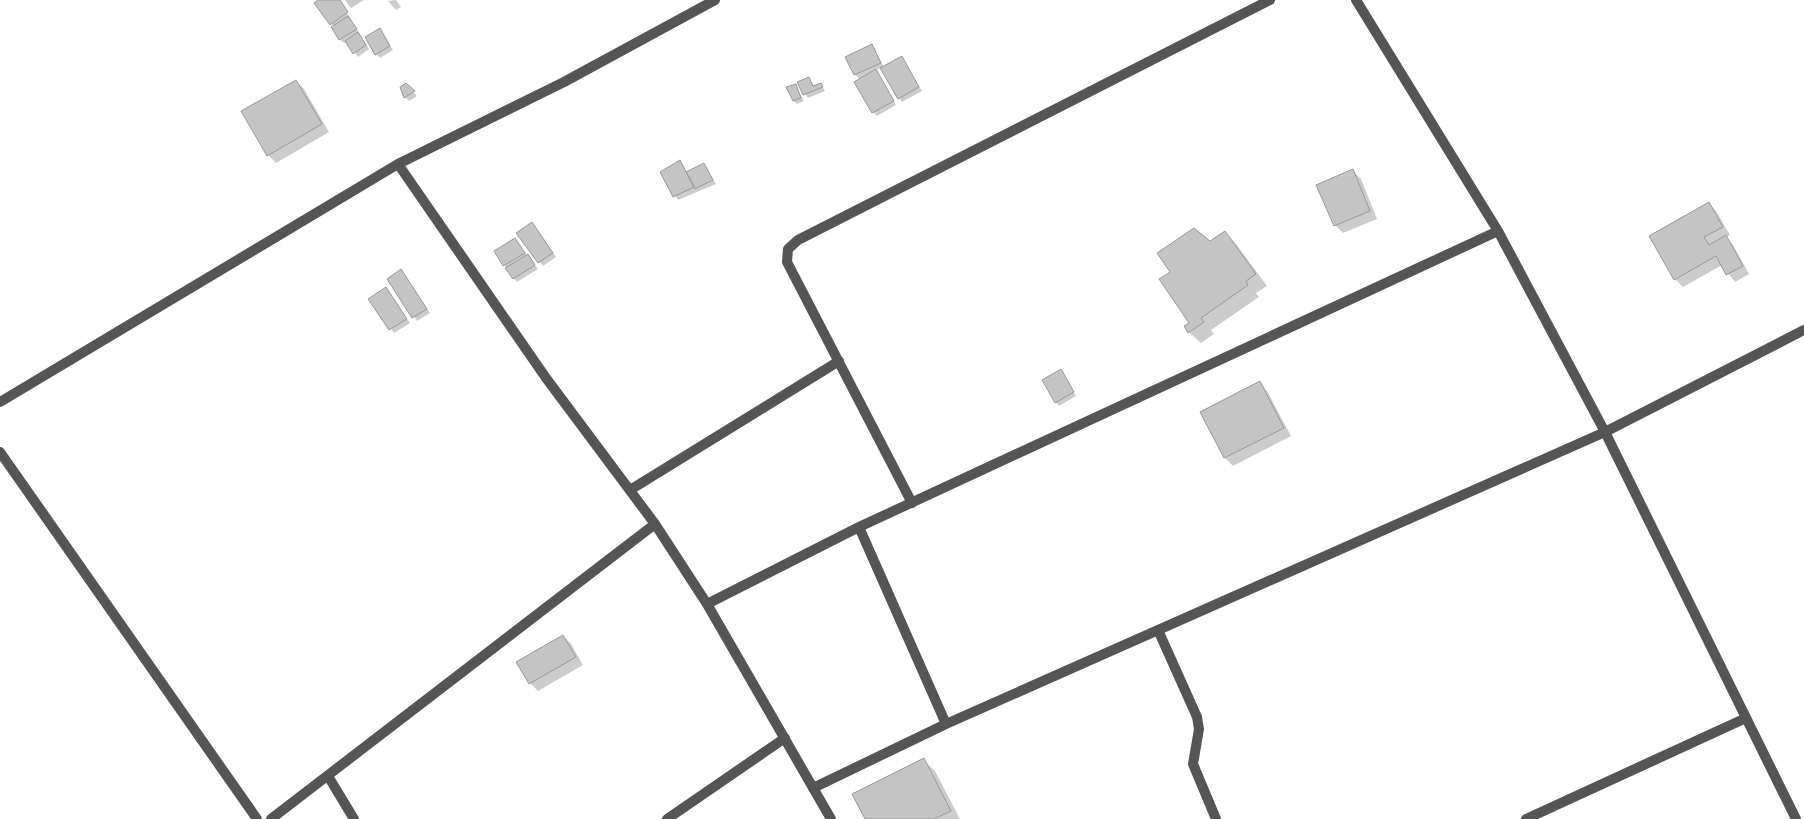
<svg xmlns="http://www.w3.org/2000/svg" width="1804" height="819" font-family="Cabin,sans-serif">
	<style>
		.shadow { fill: #0003 }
		.building { fill: #c4c4c4; stroke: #999 }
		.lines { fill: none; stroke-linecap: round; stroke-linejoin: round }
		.minor { stroke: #555; stroke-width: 10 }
	</style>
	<rect width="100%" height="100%" fill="#fff"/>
	<path class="shadow" d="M 320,0 L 339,0 L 369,49 L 358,57 L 347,41 L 344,43 L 340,40 Z
		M 345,0 L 364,0 L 351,8 Z
		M 396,0 L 401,7 L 396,10 L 388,1 Z
		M 383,34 L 393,50 L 380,58 L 376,54 Z
		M 872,46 L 884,67 L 901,57 L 922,91 L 902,102 L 881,68 L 875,70 L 896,105 L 877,116 L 873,112 L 860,80 L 855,74 Z
		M 809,79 L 814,87 L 821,84 L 825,91 L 808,98 L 799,83 Z
		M 296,81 L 304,89 L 329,132 L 276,163 L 268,155 Z
		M 406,85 L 417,96 L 409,101 L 405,97 Z
		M 795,85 L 804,101 L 797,104 L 794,101 Z
		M 680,162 L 687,173 L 704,165 L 716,184 L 678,200 L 661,172 Z
		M 1353,171 L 1361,179 L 1377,219 L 1343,233 L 1335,225 L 1318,186 Z
		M 1708,203 L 1716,211 L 1730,235 L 1726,237 L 1733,245 L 1749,274 L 1735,282 L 1722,265 L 1683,287 L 1675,279 Z
		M 535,227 L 556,257 L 543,266 L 518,233 Z
		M 1225,233 L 1236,244 L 1267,286 L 1256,293 L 1259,297 L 1211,330 L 1214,334 L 1201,343 L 1189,332 L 1191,323 L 1210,243 Z
		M 518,243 L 538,269 L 517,282 L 504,265 Z
		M 401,271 L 430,313 L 417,321 L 388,279 Z
		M 386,289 L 410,323 L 394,333 L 370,299 Z
		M 1061,371 L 1076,396 L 1059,406 L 1056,402 Z
		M 1259,383 L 1267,391 L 1291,436 L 1233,466 L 1225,458 L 1201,413 Z
		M 563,636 L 571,644 L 583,665 L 538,691 L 530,683 Z
		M 923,760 L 935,771 L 960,819 L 866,819 Z"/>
	<path class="building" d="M 318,0 L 340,0 L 348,12 L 330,25 L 314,3 Z
		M 348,16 L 357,29 L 339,40 L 331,27 Z
		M 380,28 L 390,46 L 375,55 L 365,37 Z
		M 358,32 L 366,45 L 353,54 L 345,41 Z
		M 872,44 L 881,63 L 854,75 L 845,57 Z
		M 902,56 L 919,87 L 898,99 L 880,68 Z
		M 876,69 L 894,101 L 872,113 L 854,82 Z
		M 809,77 L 813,86 L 821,83 L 823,87 L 803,95 L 797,82 Z
		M 296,80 L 322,124 L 267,156 L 241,111 Z
		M 406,83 L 415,91 L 404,98 L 400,87 Z
		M 796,84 L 801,98 L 793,101 L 786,87 Z
		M 680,160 L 694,187 L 673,197 L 660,172 Z
		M 704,163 L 713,180 L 695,189 L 686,172 Z
		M 1353,169 L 1370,211 L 1334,226 L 1316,185 Z
		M 1709,202 L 1723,227 L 1704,237 L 1709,245 L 1726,235 L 1743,266 L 1726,275 L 1716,256 L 1674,280 L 1649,236 Z
		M 532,222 L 553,253 L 538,263 L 516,233 Z
		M 1194,228 L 1210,241 L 1225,231 L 1256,274 L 1246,281 L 1248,285 L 1201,318 L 1204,322 L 1188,333 L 1184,326 L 1189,323 L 1159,279 L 1170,272 L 1157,253 Z
		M 515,238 L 525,253 L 503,266 L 494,251 Z
		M 528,254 L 535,265 L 513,279 L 505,268 Z
		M 401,269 L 427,309 L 412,318 L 387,279 Z
		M 386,287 L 407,319 L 389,330 L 368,299 Z
		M 1061,369 L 1074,392 L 1055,403 L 1042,380 Z
		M 1260,381 L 1284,428 L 1224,458 L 1200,412 Z
		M 563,635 L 576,657 L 529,684 L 516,662 Z
		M 924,758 L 951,811 L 934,819 L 865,819 L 852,794 Z"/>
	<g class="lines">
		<path class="minor" d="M 1356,0 L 1498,231 L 1605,432 L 1796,819
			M 398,164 L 546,378 L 655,524 L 707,604 L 831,819
			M 0,402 L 398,164 L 564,82 L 715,0
			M 0,452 L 257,819
			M 630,490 L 839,361
			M 912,503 L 787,262 L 788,249 L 798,240 L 1270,0
			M 859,527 L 946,724
			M 707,604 L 859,527 L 1498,231
			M 1158,630 L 1197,717 L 1199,729 L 1193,764 L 1216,819
			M 328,776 L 354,819
			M 813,788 L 946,724 L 1605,432 L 1804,330
			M 271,819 L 655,524
			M 667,819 L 785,738
			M 1526,819 L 1746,718"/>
	</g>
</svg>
